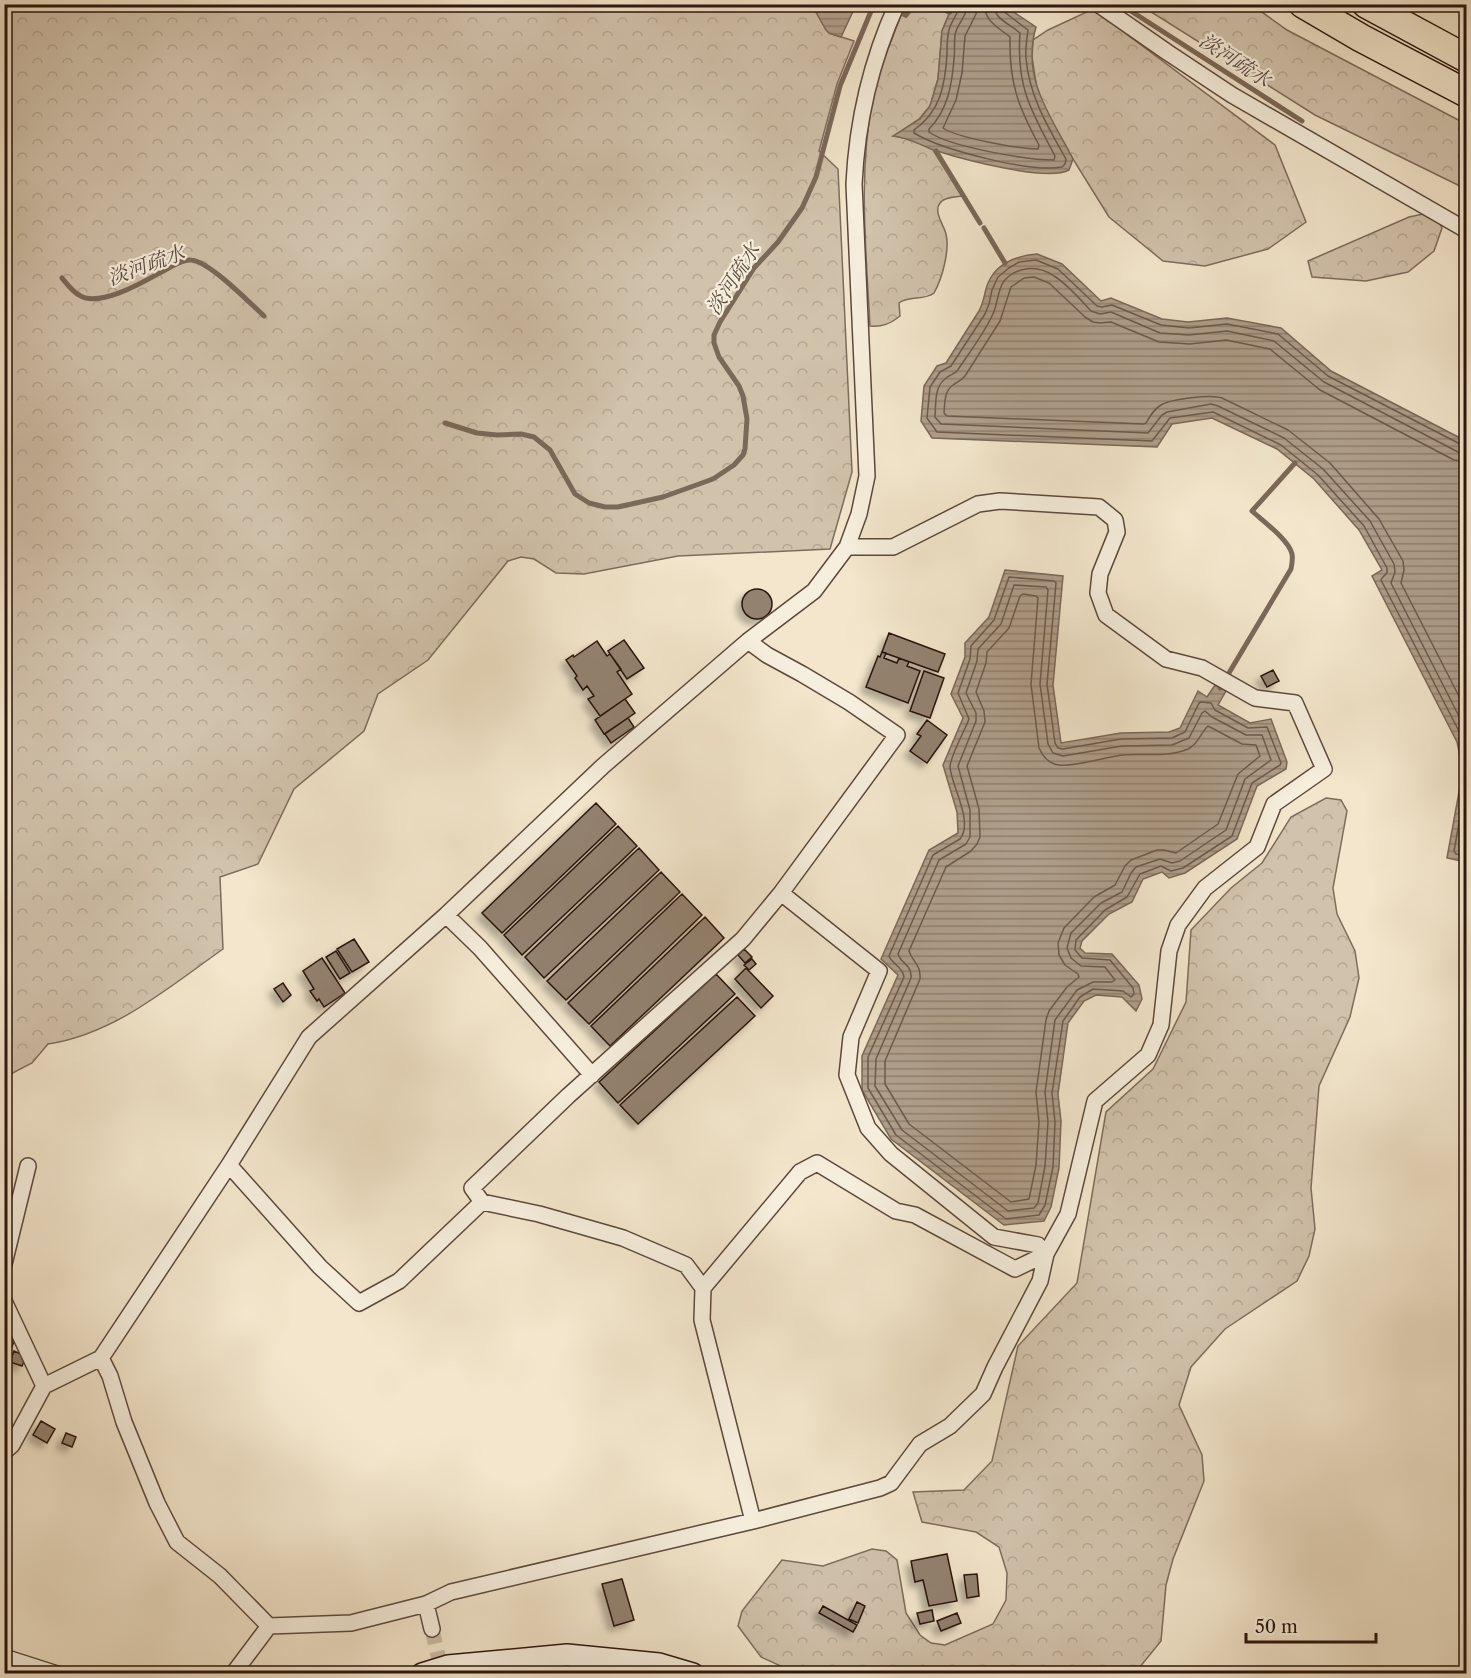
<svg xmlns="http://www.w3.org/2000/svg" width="1471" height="1678" font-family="'Libre Caslon Text','Noto Serif JP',serif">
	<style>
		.forest { fill: url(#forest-crowns); stroke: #7e6c5c; stroke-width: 1.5 }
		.water { fill: url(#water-rules); stroke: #7a6858; stroke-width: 1.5 }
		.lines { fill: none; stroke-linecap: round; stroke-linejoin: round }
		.shore { stroke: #6c5a4c; stroke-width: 1.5 }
		.stream { stroke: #7a6858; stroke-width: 5 }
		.building { fill: #938270; stroke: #2a150c; stroke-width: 1.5; filter: url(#shadow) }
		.street-tunnel { stroke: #cbbca6; stroke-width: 15; stroke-dasharray: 15 8; stroke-linecap: butt }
		.street-casing { stroke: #5c493c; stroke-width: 18 }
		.secondary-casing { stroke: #2a150c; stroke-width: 24 }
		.highway-casing { stroke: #2a150c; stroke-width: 30 }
		.street { stroke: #f7efde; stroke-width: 15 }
		.secondary { stroke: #f7efde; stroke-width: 21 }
		.highway { stroke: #f3e6cc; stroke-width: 27 }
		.labels { text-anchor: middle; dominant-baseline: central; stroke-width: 4.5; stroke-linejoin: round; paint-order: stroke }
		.water-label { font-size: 20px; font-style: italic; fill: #5f4c3f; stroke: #f7efde }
	</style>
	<defs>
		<pattern id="forest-crowns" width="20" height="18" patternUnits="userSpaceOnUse" patternTransform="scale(1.5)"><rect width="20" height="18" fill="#d1c2ab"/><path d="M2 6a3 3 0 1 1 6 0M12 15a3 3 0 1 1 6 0" fill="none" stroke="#b4a692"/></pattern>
		<pattern id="water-rules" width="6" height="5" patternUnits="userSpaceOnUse" patternTransform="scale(1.5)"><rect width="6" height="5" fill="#af9f8b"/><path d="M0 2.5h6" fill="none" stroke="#8f8070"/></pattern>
		<filter id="shadow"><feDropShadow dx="-5.5" dy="5.5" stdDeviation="3" flood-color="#0004"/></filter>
	</defs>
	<rect width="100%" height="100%" fill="#f3e6cc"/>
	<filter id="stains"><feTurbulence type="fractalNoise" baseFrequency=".00333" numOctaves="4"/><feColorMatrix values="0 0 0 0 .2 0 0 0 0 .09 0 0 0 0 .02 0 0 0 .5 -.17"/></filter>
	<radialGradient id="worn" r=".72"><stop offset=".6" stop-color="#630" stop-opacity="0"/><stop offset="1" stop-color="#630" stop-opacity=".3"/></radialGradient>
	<path class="forest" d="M 5,5 L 812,5 L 829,33 L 854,41 L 837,84 L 819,151 L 838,169 L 852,472 L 830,549 L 678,556 L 584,574 L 556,573 L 534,559 L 521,557 L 508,561 L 428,660 L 378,694 L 364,731 L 294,789 L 258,864 L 220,877 L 223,949 C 169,987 115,1034 48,1044 L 32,1063 L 5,1077 Z
		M 916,5 L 933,5 L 949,14 L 942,31 L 938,79 L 930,106 L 919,119 L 894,136 L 911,139 L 933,150 L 962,196 C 955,197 944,197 940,203 C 933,212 944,225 946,234 C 950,250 942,279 934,293 C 924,301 909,295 899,303 L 900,316 C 890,324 882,327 870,326 C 866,250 858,173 873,97 C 879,69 891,42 901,15 L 906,17 Z
		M 1140,5 L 1252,5 L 1287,30 L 1466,124 L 1466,189 L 1315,115 Z
		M 1093,9 L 1275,145 L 1306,222 L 1268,249 L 1205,266 L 1163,261 L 1109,217 L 1073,159 L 1043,105 L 1037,89 L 1032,57 L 1033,40 L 1048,30 Z
		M 1423,214 L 1437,218 L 1442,228 L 1434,251 L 1408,272 L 1366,281 L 1312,277 L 1308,261 L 1409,217 Z
		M 1326,798 L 1341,800 L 1347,811 L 1333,888 L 1337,914 L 1355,951 L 1359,978 L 1350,1017 L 1319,1086 L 1311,1188 L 1315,1229 L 1309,1256 L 1297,1281 L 1225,1329 L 1191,1367 L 1179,1405 L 1202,1455 L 1204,1481 L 1173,1559 L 1166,1585 L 1161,1641 L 1135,1673 L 798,1674 L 761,1657 L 738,1626 L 742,1611 L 782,1560 L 823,1566 L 872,1549 L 886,1551 L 897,1560 L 906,1613 L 920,1635 L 931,1643 L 945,1645 L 993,1624 L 1006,1600 L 1007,1573 L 999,1547 L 976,1532 L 922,1522 L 913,1492 L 964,1490 L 992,1461 L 1018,1346 L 1077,1283 L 1106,1112 L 1153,1069 L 1186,1002 L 1191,930 L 1231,888 L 1262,863 L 1291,817 Z"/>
	<path class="water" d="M 812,5 L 856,5 L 841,37 L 829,33 L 826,30 Z
		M 956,5 L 1003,5 L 1036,27 C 1021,79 1051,116 1073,159 L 1069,170 C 1047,182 962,159 937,151 C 921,146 911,138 893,136 L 920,119 L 930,106 L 938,79 L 942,31 L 950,12 Z
		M 1037,254 L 1062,264 L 1101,301 L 1111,298 L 1162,319 L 1188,322 L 1227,318 L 1281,328 L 1331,371 L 1466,441 L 1466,862 L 1447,858 L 1463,770 L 1457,742 L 1372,576 L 1382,570 L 1359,530 L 1314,479 L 1277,449 L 1212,418 L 1172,424 L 1157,447 L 932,438 L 921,421 L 924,386 L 937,366 L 946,363 L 979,311 C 983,304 984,297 986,289 C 993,264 1014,256 1037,254 Z
		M 1005,570 L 1063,576 L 1053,685 L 1061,743 L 1121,733 L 1169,732 L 1180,728 L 1198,691 L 1207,697 L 1215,685 L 1226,691 L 1218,705 L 1250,723 L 1271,719 L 1287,762 L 1286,769 L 1257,786 L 1237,839 L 1185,873 L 1169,878 L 1162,872 L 1143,879 L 1132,902 L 1109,914 L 1082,941 L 1080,948 L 1085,953 L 1112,954 L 1139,985 L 1142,999 L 1136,1011 L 1122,997 L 1096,995 L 1084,1001 L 1068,1023 L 1058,1094 L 1061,1121 L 1059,1168 L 1051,1207 L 1044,1221 L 1004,1225 L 891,1139 L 862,1090 L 862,1056 L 898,975 L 881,959 L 929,850 L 958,833 L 957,812 L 943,765 L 963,718 L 951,694 L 965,657 L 965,643 L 989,617 Z"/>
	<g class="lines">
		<path class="shore" d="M 960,4 C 959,13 951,21 949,30 C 947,37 947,47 947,54 C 945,85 941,111 914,130 L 914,133 C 942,150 1031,173 1062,167 L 1065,164 L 1066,159 C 1048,127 1029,96 1026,58 C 1025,49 1027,39 1028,30 L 1003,11 L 1001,4
			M 968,4 C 967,16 957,24 955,35 C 954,42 955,51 954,59 C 952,84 948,110 929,129 L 929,132 C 950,147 1027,160 1054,160 L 1055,156 C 1031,111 1016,86 1020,33 C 1010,24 994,19 993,4
			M 977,4 L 976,14 L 965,36 L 962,73 L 956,100 L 943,128 C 958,138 1019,149 1038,149 L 1039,145 C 1018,106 1009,83 1010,37 C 998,27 985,22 984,4
			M 1466,446 L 1462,445 L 1328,376 L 1278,334 L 1227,324 L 1189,328 L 1161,325 L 1112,305 L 1102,307 L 1097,306 L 1058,269 L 1036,260 L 1019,262 L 1009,268 L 998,277 L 992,290 L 989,304 L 985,314 L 951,366 L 940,372 L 930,387 L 927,418 L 937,432 L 1152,441 L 1170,418 L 1213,412 L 1281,445 L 1318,475 L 1364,526 L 1387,568 L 1387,573 L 1382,578 L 1381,580 L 1463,739 L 1466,757
			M 1466,453 L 1458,452 L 1324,382 L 1274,341 L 1227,331 L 1189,335 L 1160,333 L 1111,312 L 1100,314 L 1091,311 C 1081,300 1066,283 1054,276 C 1038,265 1017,266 1004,281 C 997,291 998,305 992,316 C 983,335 969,353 957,371 C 953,375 948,375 945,379 C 934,387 936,405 935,417 L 941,424 L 1148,433 L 1162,415 L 1167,412 L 1211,404 L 1218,406 L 1284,438 L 1323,469 L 1370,521 L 1394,564 L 1395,572 L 1391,583 L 1466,730
			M 1466,462 L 1454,460 L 1320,390 L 1270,349 L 1226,340 L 1190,344 L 1159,342 L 1111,322 L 1100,323 L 1093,322 L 1085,317 L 1049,283 L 1034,277 L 1024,278 L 1011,287 L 1000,321 L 965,376 C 961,381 957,382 953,385 C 944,391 945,403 944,413 L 947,416 L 1144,424 L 1146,423 C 1150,416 1154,409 1161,405 C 1171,399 1211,394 1222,398 L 1288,430 L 1330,463 L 1379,519 L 1403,561 L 1404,570 L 1401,583 L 1466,710
			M 1009,577 L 1054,581 L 1056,583 L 1047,684 L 1055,743 L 1058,748 L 1063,749 L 1121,739 L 1172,738 L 1185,732 L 1199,703 L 1201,702 L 1211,703 L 1215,710 L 1248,728 L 1267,727 L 1281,763 L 1280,765 L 1252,783 L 1232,836 L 1183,868 L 1171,871 L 1161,866 L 1140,874 L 1127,897 L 1105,910 L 1076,940 L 1075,950 L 1082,958 L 1110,960 L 1133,988 L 1134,994 L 1131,997 L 1123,991 L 1093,989 L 1080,997 L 1063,1021 L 1052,1093 L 1055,1122 L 1053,1167 L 1045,1205 L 1039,1215 L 1006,1219 L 896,1135 L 868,1088 L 868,1057 L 904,977 C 903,967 892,964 889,956 L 933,855 L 960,839 C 974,822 951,785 950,767 C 950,757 965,730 969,719 L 958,693 L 970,659 L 971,646 L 994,620 Z
			M 1014,585 L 1046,587 L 1048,590 L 1040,684 L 1048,744 L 1053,753 L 1063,756 L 1122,746 L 1172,745 L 1189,738 L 1202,713 L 1205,711 L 1212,717 L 1246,735 L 1262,735 L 1271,760 L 1245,779 L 1226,830 L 1180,861 L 1172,863 L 1160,859 L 1136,867 L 1131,873 L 1122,892 L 1101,903 L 1071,933 L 1067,948 L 1071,958 L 1081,966 L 1105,967 L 1115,980 L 1112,982 L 1093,982 L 1077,990 L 1055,1020 L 1045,1092 L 1048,1122 L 1045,1166 L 1038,1203 L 1034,1208 L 1008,1211 L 902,1130 L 875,1086 L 876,1059 L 911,978 C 912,964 901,964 898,954 L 939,860 L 966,844 L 970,837 L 970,810 L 958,766 L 976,721 L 976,713 L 966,693 L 977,661 L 978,649 L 1001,624 Z
			M 1023,594 L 1036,596 L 1038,598 L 1031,684 L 1039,748 C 1043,757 1049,764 1059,765 C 1076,767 1105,757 1123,755 C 1145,753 1167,758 1188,749 C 1199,744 1200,733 1208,726 L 1242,744 L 1256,745 L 1260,756 L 1238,774 L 1218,824 L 1176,853 L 1164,850 L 1157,850 L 1131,860 L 1125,866 L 1115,885 L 1094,897 L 1064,928 L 1058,943 L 1059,955 L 1065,965 L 1078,974 L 1079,977 L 1067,987 L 1049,1011 L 1046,1020 L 1036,1092 L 1039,1122 L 1036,1165 L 1029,1199 L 1011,1202 L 909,1124 L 885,1084 L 885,1061 L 920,979 C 921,964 913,963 909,951 L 946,867 L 971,851 L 977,844 L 980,837 L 979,809 L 967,766 L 985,722 L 984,711 L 976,692 L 986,663 L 987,652 L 1009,628 L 1020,596 Z
			M 1466,784 L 1454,851 L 1456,854 L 1466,856"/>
		<path class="stream" d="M 937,4 L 950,12
			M 1120,4 L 1302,121
			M 904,13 L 906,15 L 914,4
			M 936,151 L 980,223
			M 984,228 L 1005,263
			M 62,278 C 67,284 72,291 79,295 C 99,309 147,280 165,270 C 173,266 182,259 191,260 C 209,261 250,303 264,316
			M 445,423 L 477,433 L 497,435 L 521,434 L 534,437 L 550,450 L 575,494 L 589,503 L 605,507 L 618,507 L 663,497 L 713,479 L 734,465 L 743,455 L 745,449 L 747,419 L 743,396 L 739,386 L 719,357 L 714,343 L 714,335 L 720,322 L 754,268 L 778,242 L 802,208 L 816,177 L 840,86 L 874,4
			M 1220,688 L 1291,569 C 1292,564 1293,559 1292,554 C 1289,540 1263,521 1252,511 L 1295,463"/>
	</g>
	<path class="building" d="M742 604a15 15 0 1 1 30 0a15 15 0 1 1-30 0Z
		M 889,633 L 945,654 L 938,672 L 882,652 Z
		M 624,640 L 644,668 L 627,679 L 608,651 Z
		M 597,641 L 607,656 L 610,654 L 621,669 L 617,672 L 632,694 L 600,716 L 588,699 L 594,696 L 587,686 L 583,690 L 575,678 L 577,676 L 566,660 L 573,655 L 574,657 Z
		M 882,652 L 886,653 L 884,658 L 897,663 L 899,658 L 909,662 L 907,666 L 920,671 L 908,703 L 866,687 L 878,656 L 880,657 Z
		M 1273,670 L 1279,681 L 1267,687 L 1261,676 Z
		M 924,671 L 944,678 L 930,718 L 910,711 Z
		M 625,699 L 635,713 L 604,734 L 595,720 Z
		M 628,718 L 634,727 L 611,743 L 605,734 Z
		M 927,720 L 947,735 L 927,763 L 910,751 L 921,736 L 917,734 Z
		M 596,803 L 616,824 L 502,933 L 482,913 Z
		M 618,826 L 637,846 L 522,955 L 504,935 Z
		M 639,848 L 659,870 L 544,978 L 525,957 Z
		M 661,872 L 680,892 L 566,1000 L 547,981 Z
		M 682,894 L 702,915 L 589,1024 L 568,1003 Z
		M 705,917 L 724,938 L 610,1046 L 591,1026 Z
		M 354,939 L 369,962 L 352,972 L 337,949 Z
		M 744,949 L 752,957 L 745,963 L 738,955 Z
		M 336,951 L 350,973 L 340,979 L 326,957 Z
		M 322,958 L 345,993 L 324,1007 L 319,999 L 317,1001 L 310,991 L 314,989 L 303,971 Z
		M 752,959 L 756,964 L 749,970 L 744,965 Z
		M 746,968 L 773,996 L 761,1008 L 735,979 Z
		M 716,974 L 735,994 L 618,1103 L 599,1082 Z
		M 283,983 L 291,995 L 283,1002 L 274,989 Z
		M 737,997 L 755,1016 L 638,1124 L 620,1105 Z
		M 4,1338 L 14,1341 L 7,1362 L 4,1361 Z
		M 14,1351 L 23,1355 L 22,1358 L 25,1359 L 22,1366 L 10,1362 Z
		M 41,1421 L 55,1429 L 47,1443 L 33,1435 Z
		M 66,1433 L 76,1437 L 72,1447 L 62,1443 Z
		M 947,1554 L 957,1601 L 929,1606 L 923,1580 L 915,1582 L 911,1561 Z
		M 977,1574 L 979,1596 L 967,1598 L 964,1575 Z
		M 622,1579 L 634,1620 L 614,1626 L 602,1584 Z
		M 857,1602 L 865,1606 L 858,1623 L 849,1619 Z
		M 823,1606 L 857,1625 L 853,1632 L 819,1613 Z
		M 932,1610 L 934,1621 L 920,1624 L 917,1613 Z
		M 957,1613 L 961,1623 L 941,1631 L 937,1621 Z"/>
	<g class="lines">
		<path class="street-tunnel" d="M 432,1629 L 442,1674"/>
		<defs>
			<path id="street" d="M 1098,4 L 1167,52 L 1232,95 L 1466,230
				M 748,641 L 767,655 L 802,674 L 849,702 L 897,735 L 781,893 L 743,939 L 568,1096 L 472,1188 L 482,1202 L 539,1214 L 623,1238 L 686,1265 L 703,1288 L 702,1320 L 753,1521
				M 781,893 L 879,971 L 851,1037 L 847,1075 L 868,1128 L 891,1154 L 994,1237 L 1038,1245 L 1046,1254
				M 446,915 L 480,948 L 592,1075
				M 229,1165 L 320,1267 L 359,1303 L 399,1281 L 482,1202
				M 4,1264 L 28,1166
				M 703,1288 L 800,1172 L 817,1163 L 896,1211 L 915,1215 L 1015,1269 L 1046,1254
				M 4,1301 L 44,1386
				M 101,1358 L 110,1376 L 124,1422 L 157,1503 L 177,1542 L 220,1576 L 269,1626 L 351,1623 L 426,1604 L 451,1592 L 753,1521 L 880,1488 L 891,1483 L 920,1444 L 950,1426 L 983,1394 L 995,1367 L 1040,1281 L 1046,1254 L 1068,1214 L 1095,1101 L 1148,1055 L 1161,1025 L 1169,951 L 1178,925 L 1205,888 L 1257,847 L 1274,804 L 1324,769 L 1295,703 L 1255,698 L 1202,668 L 1166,659 L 1106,615 L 1098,593 L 1100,574 L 1117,532 L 1115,520 L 1099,507 L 1000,501 L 978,504 L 893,547 L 847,547
				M 4,1452 L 12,1445 L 44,1386 L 101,1358 L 229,1165 L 309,1037 L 446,915 L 603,766 L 748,641 L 814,591 L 847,547 L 859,514 L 867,476 L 854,184 C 857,122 871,61 897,4
				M 426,1604 L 432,1629
				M 4,1657 L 57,1674
				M 233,1674 L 269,1626"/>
			<path id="secondary" d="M 422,1674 L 448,1666 L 567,1655 L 659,1664 L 693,1674"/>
			<path id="highway" d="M 1303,4 L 1361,38 L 1466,93
				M 1366,4 L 1466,58"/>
		</defs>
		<use href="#street" class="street-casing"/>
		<use href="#secondary" class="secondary-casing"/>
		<use href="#highway" class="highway-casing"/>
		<use href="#street" class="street"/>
		<use href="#secondary" class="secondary"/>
		<use href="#highway" class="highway"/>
	</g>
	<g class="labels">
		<g class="water-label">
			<text transform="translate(1235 60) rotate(33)">淡河疏水</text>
			<text transform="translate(146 265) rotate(-20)">淡河疏水</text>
			<text transform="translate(733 279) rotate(-57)">淡河疏水</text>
		</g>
	</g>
	<rect width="1471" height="1678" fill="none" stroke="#f3e6cc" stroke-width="24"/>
	<rect x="6" y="6" width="1459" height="1666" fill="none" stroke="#2a150c" stroke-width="3"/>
	<rect x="12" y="12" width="1447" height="1654" fill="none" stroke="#2a150c" stroke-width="1.5"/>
	<path d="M1246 1633v9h130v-9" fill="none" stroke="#2a150c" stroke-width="3"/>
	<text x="1255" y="1633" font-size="18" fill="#2a150c" stroke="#f7efde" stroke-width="4.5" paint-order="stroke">50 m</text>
	<rect width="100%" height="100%" filter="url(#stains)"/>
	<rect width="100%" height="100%" fill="url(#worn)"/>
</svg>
